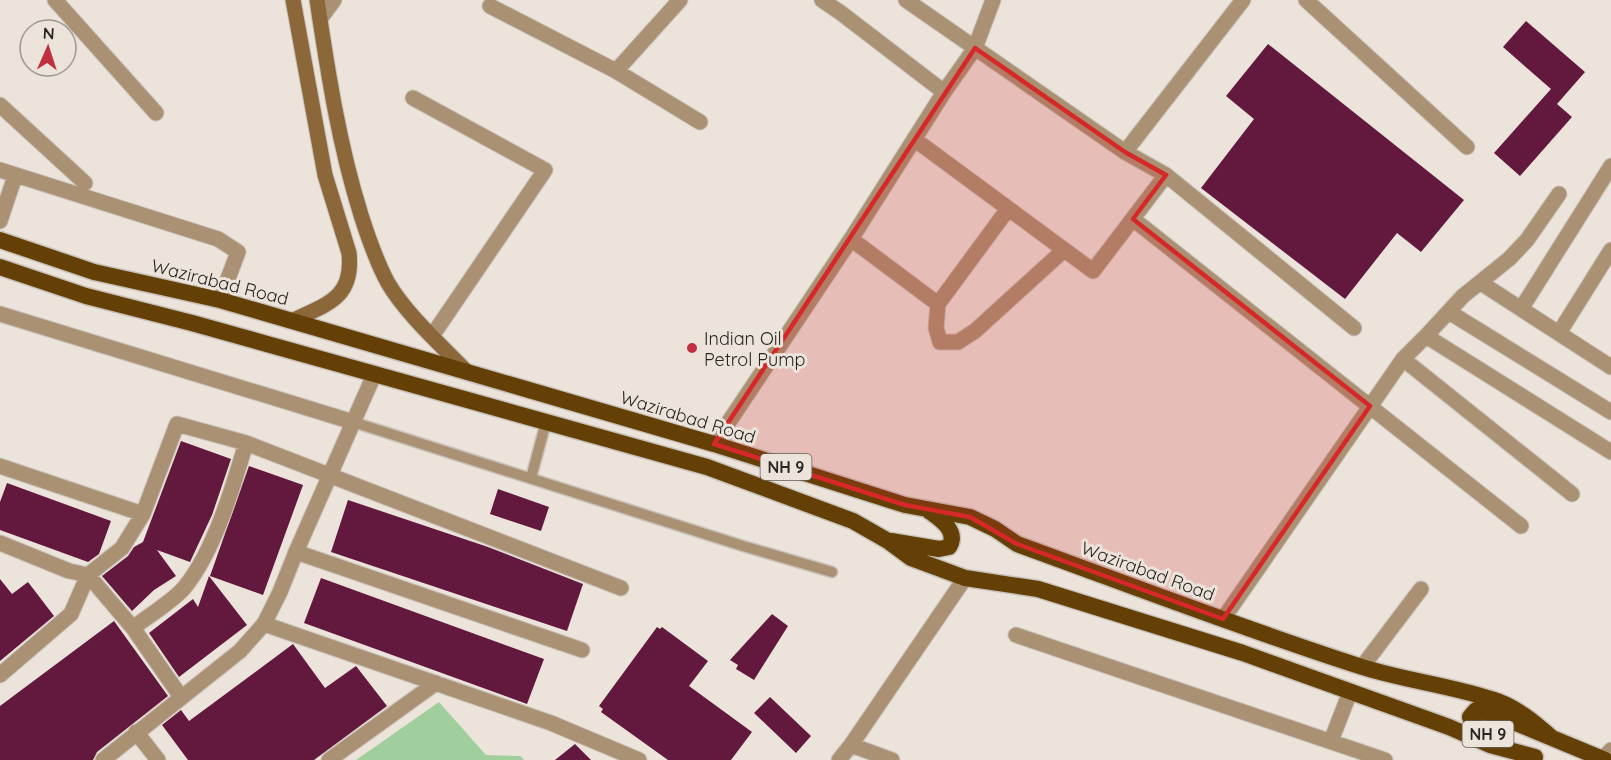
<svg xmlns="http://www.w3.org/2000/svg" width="1611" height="760" font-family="Quicksand,sans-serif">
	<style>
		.green { fill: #a0cf9d }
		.building { fill: #63183e }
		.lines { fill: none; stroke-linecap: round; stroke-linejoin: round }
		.service-casing { stroke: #c9c2ba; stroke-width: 13 }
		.minor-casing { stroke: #c9c2ba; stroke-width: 17 }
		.tertiary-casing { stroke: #c9c2ba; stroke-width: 17 }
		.secondary-casing { stroke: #c9c2ba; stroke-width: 17 }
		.trunk-casing { stroke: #c9c2ba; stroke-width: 19 }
		.service { stroke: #aa9173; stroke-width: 10 }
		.minor { stroke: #aa9173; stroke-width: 15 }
		.tertiary { stroke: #aa9173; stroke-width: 15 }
		.secondary { stroke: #8b673a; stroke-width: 15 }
		.trunk { stroke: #644006; stroke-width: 16 }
		.marked { fill: #d62828; fill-opacity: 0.2; stroke: #d62828; stroke-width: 4.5; stroke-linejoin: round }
		.poi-dot { fill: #c0303e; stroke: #ece4db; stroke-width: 2 }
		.labels { text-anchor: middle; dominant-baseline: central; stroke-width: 6; stroke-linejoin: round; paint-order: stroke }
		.shield { fill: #ece4db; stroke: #635e5a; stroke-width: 1.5 }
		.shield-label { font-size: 16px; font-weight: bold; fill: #282522 }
		.street-label { font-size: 18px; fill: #282522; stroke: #ece4db }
		.poi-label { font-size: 18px; fill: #282522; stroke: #ece4db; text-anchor: start }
	</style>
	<rect width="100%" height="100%" fill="#ece4db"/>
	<path class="green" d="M 439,702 L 486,755 L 521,756 L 524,760 L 356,760 Z"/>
	<path class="building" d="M 1526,21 L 1585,72 L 1557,104 L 1572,117 L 1520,176 L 1494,153 L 1551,89 L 1503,47 Z
		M 1268,44 L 1464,200 L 1421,252 L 1397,233 L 1345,299 L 1201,188 L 1254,119 L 1226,96 Z
		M 181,441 L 231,459 L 212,515 L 190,562 L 157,550 L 176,576 L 154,590 L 132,611 L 102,576 L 128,556 L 134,547 L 143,542 Z
		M 249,466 L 303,485 L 263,595 L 210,576 Z
		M 7,483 L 111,521 L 99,554 L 88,562 L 0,530 L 0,502 Z
		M 498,489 L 549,507 L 541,531 L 490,514 Z
		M 348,500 L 488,547 L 583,584 L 567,631 L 331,552 Z
		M 209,576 L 247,625 L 179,677 L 149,633 L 193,599 L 198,607 Z
		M 321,578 L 544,659 L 527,704 L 304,623 Z
		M 0,579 L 12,594 L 28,582 L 54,616 L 0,661 Z
		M 772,614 L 788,626 L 754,680 L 736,669 L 738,665 L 730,660 Z
		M 114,621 L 168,696 L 97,752 L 93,760 L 0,760 L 0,706 Z
		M 657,627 L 660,629 L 662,627 L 708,661 L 689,686 L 752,732 L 731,760 L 668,760 L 601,712 L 603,709 L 599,706 Z
		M 293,644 L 325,688 L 356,666 L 387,706 L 314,760 L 188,760 L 162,725 L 181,710 L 189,721 Z
		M 770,697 L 811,736 L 796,753 L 754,713 Z
		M 575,744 L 591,760 L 555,760 Z"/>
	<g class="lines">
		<defs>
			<path id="service" d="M 353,422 L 743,546 L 832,572
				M 531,478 L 546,422"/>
			<path id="minor" d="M 55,0 L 156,113
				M 822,0 L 841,13 L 944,92
				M 906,0 L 1125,152 L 1166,175 L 1354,328
				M 1306,0 L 1467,147
				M 490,6 L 616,71 L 700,122
				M 320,19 L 334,0
				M 616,71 L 680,0
				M 413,98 L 545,170 L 432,336
				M 0,105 L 85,183
				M 914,139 L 1093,271 L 1166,175
				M 1125,152 L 1243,0
				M 0,170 L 218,239 L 238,252 L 220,300
				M 1008,209 L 938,304 L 936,328 L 940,342 L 958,342 L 975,331 L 1064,250
				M 1133,219 L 1521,526
				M 0,221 L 15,176
				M 851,239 L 938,304
				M 1481,283 L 1611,367
				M 1521,309 L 1611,166
				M 1449,312 L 1611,412
				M 0,314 L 353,422
				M 1559,333 L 1611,250
				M 1426,336 L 1611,452
				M 1403,359 L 1572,494
				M 714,444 L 851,239 L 944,92 L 975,48 L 993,0
				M 0,466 L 143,514
				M 0,543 L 69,571 L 88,575 L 133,628 L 181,697
				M 296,552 L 582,650
				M 1223,619 L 1403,359 L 1426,336 L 1463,296 L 1509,259 L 1527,240 L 1559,194
				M 264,624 L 551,723 L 639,760
				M 133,628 C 148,616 172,602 184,588 C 214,552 233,487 246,443
				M 1016,635 L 1385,760
				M 1362,667 L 1421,589
				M 0,675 L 71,614 L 88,575 L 122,548 L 143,514 L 177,424 L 246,443 L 621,588
				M 136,732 L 158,760
				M 1331,741 L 1350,692
				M 851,745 L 892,760
				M 1603,759 L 1611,750
				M 329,760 L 436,683
				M 839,760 L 851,745 L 965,578"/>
			<path id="tertiary" d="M 103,760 L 240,651 L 264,624 L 280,592 L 296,552 L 374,375"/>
			<path id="secondary" d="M 317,0 C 328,73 339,145 361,215 C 368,237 377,263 388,283 C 406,314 442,346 467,372
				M 292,321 C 326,304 354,299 349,253 L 325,175 L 293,0"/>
			<path id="trunk" d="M 0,240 L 94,272 L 220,300 L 714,444 L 905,505 L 970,517 L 995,529 L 1017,544 C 1130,585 1244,629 1359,666 C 1402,680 1448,685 1491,699 C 1515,706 1534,722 1552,738
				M 0,267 L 86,296 L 192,323 L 707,467 L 853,521 L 888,541 L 911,558 L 965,578 L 1038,589 L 1243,653 L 1449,727 L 1490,745 L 1535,757
				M 891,541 L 939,549 L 949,547 C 959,531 940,519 929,511
				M 1492,736 L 1473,724 L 1470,717 L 1476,710 L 1499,716 L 1605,760"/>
		</defs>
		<use href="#service" class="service-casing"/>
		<use href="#minor" class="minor-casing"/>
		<use href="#tertiary" class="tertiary-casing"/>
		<use href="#secondary" class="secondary-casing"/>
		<use href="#trunk" class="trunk-casing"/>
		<use href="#service" class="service"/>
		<use href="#minor" class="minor"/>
		<use href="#tertiary" class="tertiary"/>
		<use href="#secondary" class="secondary"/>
		<use href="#trunk" class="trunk"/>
	</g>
	<path class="marked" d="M 975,48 L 1125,152 L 1166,175 L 1133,219 L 1370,406 L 1223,619 L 1017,544 L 970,517 L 905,505 L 714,444 Z"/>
	<circle class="poi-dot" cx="692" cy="348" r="6"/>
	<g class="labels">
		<g class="shield">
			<rect x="760.5" y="454" width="51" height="26" rx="4.5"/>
			<rect x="1462.5" y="721" width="51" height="26" rx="4.5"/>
		</g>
		<g class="shield-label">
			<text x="786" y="467">NH 9</text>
			<text x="1488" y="734">NH 9</text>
		</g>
		<g class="street-label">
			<text transform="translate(220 282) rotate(14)">Wazirabad Road</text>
			<text transform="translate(688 417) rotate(17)">Wazirabad Road</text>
			<text transform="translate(1148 571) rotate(20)">Wazirabad Road</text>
		</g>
		<g class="poi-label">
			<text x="704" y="338">Indian Oil<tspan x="704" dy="21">Petrol Pump</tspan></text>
		</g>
	</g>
	<g transform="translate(48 48) rotate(3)"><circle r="28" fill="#ece4db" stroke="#9e9891" stroke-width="1.5"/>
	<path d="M0-4.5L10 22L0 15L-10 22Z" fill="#c0303e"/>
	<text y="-9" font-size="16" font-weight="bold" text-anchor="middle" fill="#282522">N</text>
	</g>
</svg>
